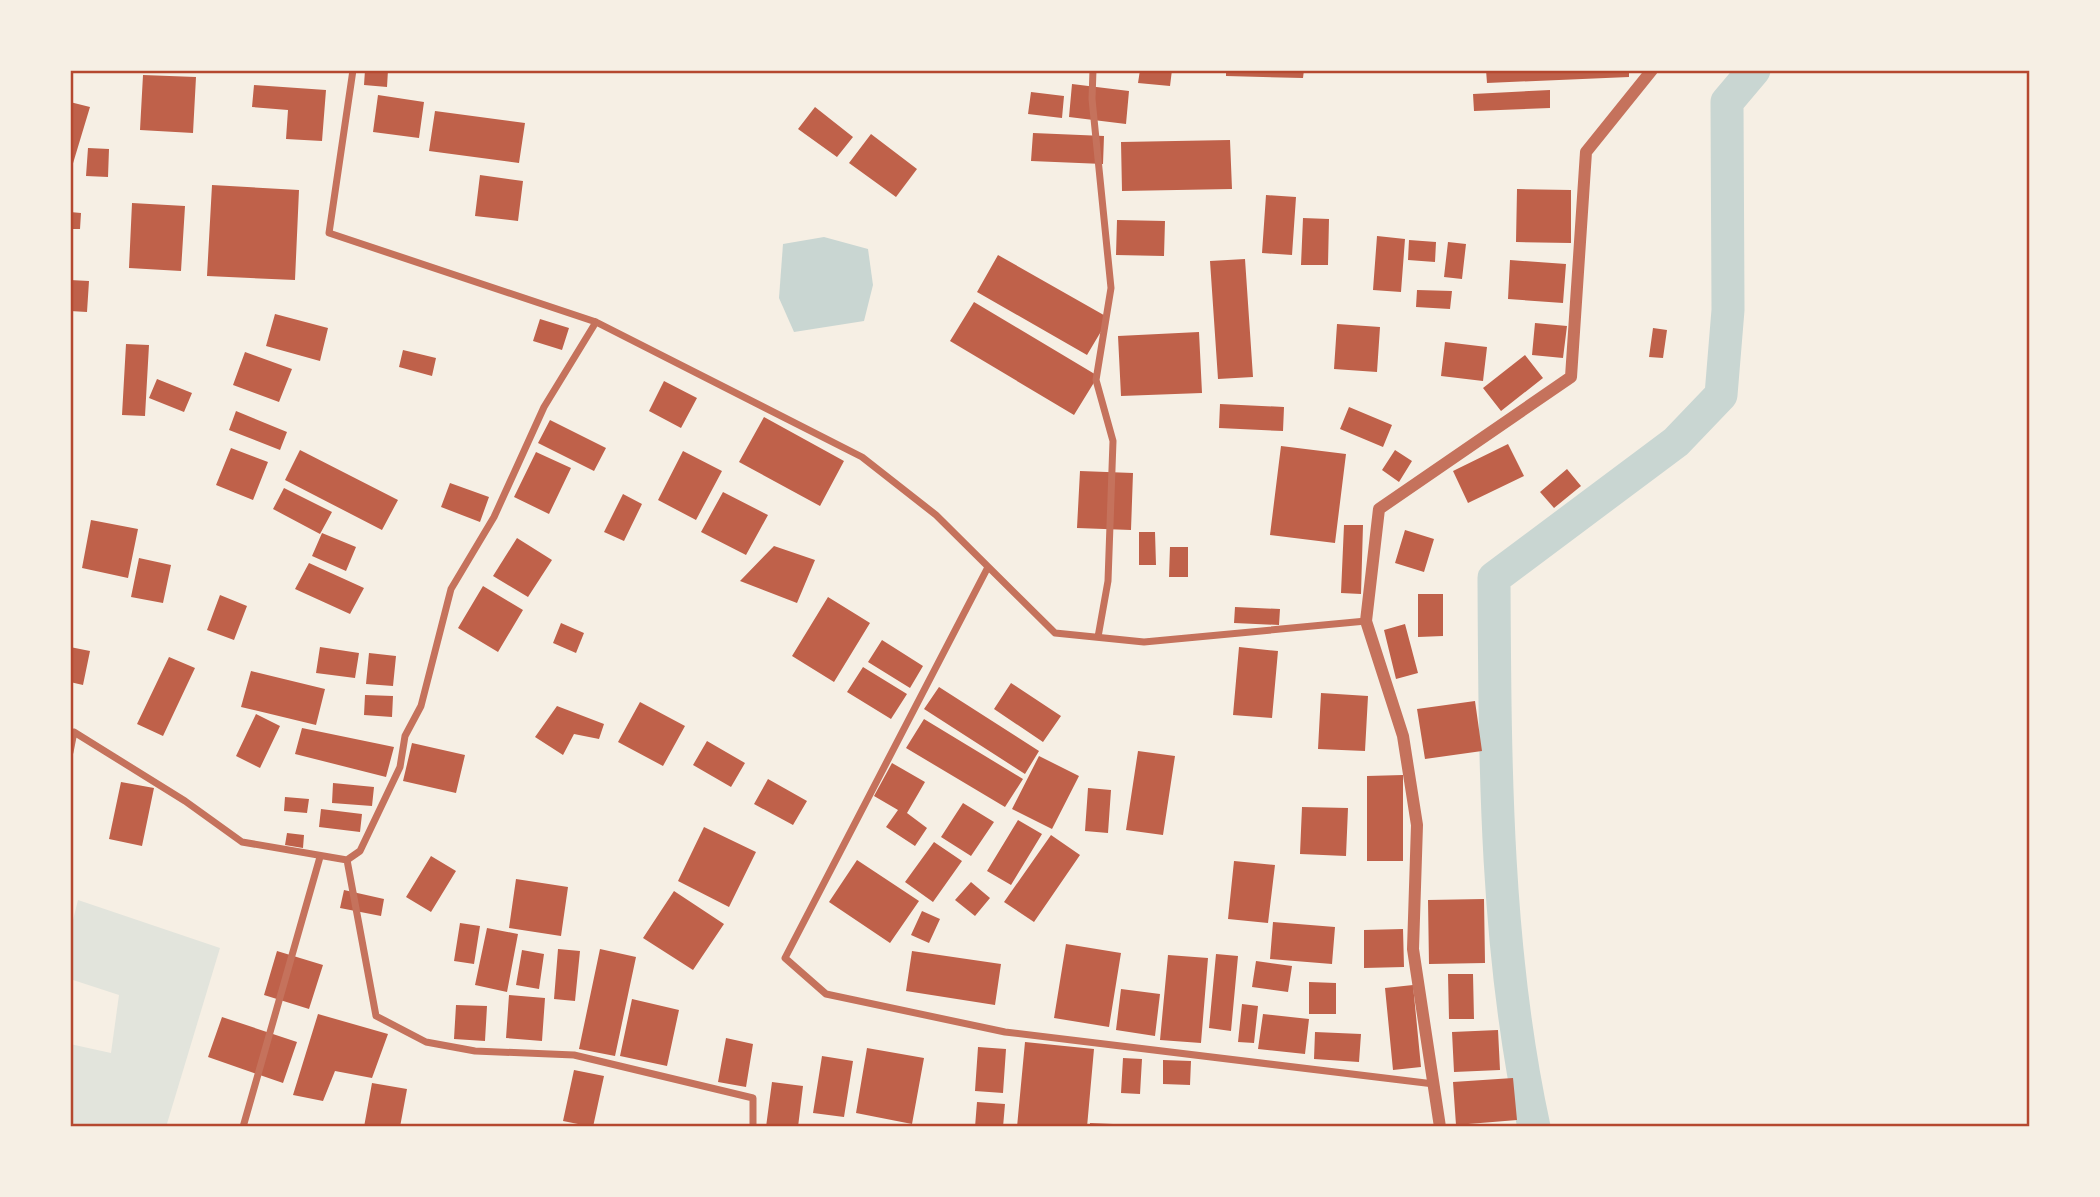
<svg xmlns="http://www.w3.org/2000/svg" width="2100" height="1197" font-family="'Work Sans',sans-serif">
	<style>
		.green { fill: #e2e4dc }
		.water { fill: #c9d6d2 }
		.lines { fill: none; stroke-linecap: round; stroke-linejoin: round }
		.canal { stroke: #c9d6d2; stroke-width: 33 }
		.building { fill: #bf614a }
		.minor { stroke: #c5725c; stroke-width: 7 }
		.tertiary { stroke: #c5725c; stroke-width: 12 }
		.neatline { fill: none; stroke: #b5482f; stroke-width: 2.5 }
	</style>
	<rect width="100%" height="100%" fill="#f6efe4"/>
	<path class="green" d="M 78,900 L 220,948 L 166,1127 L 70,1127 L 70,1044 L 111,1053 L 119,995 L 70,979 L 70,932 Z"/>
	<path class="water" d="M 824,237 L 868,249 L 873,285 L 864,321 L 794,332 L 779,298 L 783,244 Z"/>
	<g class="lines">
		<path class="canal" d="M 1534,1127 C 1495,948 1495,760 1494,578 L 1676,442 L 1721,395 L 1728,310 L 1727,102 L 1754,70"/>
	</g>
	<path class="building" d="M 365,70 L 388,70 L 387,87 L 364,85 Z
		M 1140,70 L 1172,70 L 1170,86 L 1138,83 Z
		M 1226,70 L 1304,70 L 1303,78 L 1226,76 Z
		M 1486,70 L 1629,70 L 1629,77 L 1487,83 Z
		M 143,75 L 196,77 L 193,133 L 140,130 Z
		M 1072,84 L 1129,91 L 1126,124 L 1069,117 Z
		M 254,85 L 326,90 L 322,141 L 286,139 L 288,110 L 252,107 Z
		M 1550,90 L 1550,108 L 1474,111 L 1473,94 Z
		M 1031,92 L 1064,96 L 1062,118 L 1028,114 Z
		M 378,95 L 424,102 L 419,138 L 373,132 Z
		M 70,102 L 90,107 L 71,170 L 70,170 Z
		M 815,107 L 853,137 L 837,157 L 798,129 Z
		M 435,111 L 525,123 L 519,163 L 429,151 Z
		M 1033,133 L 1104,136 L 1103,164 L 1031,161 Z
		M 871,134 L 917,169 L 896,197 L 849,163 Z
		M 1230,140 L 1232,189 L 1122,191 L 1121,142 Z
		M 88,148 L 109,149 L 108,177 L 86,176 Z
		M 480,175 L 523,181 L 518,221 L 475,216 Z
		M 212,185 L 299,190 L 295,280 L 207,276 Z
		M 1517,189 L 1571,190 L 1571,243 L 1516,242 Z
		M 1266,195 L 1296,197 L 1292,255 L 1262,253 Z
		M 132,203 L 185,206 L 181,271 L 129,268 Z
		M 70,212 L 81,213 L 80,229 L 70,229 Z
		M 1303,218 L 1329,219 L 1328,265 L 1301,265 Z
		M 1117,220 L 1165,221 L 1164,256 L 1116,255 Z
		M 1377,236 L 1405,239 L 1401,292 L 1373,290 Z
		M 1409,240 L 1436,242 L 1435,262 L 1408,260 Z
		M 1448,242 L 1466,244 L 1462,279 L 1444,277 Z
		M 998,255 L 1109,318 L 1087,355 L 977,292 Z
		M 1245,259 L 1253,377 L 1218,379 L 1210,261 Z
		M 1510,260 L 1566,264 L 1563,303 L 1508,299 Z
		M 70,280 L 89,281 L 87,312 L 70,311 Z
		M 1417,290 L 1452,291 L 1450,309 L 1416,307 Z
		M 974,302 L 1098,376 L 1074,415 L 950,341 Z
		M 275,314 L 328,328 L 320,361 L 266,346 Z
		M 540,319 L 569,328 L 562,350 L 533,341 Z
		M 1535,323 L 1567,326 L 1563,358 L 1532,355 Z
		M 1337,324 L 1380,327 L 1377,372 L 1334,369 Z
		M 1653,328 L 1667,330 L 1663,358 L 1649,357 Z
		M 1199,332 L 1202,393 L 1121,396 L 1118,336 Z
		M 1445,342 L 1487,347 L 1483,381 L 1441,376 Z
		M 126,344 L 149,345 L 145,416 L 122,415 Z
		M 403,350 L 436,358 L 432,376 L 399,367 Z
		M 245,352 L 292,369 L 279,402 L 233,385 Z
		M 1525,355 L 1543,378 L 1501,411 L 1483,388 Z
		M 157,379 L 192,393 L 184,412 L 149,398 Z
		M 664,381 L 697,398 L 681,428 L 649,411 Z
		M 1220,404 L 1284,407 L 1283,431 L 1219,428 Z
		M 1349,407 L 1392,425 L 1383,447 L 1340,429 Z
		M 236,411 L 287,432 L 280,450 L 229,430 Z
		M 764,417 L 844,461 L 820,506 L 739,462 Z
		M 550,420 L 606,448 L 594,471 L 538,443 Z
		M 1508,444 L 1524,476 L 1468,503 L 1453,471 Z
		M 1281,446 L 1346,454 L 1335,543 L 1270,535 Z
		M 231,448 L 268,462 L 253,500 L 216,485 Z
		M 300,450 L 398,500 L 382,530 L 285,480 Z
		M 1395,450 L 1412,461 L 1399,482 L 1382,470 Z
		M 683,451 L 722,471 L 696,520 L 658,500 Z
		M 536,452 L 571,468 L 549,514 L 514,497 Z
		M 1567,469 L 1581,486 L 1554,508 L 1540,492 Z
		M 1080,471 L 1133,473 L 1131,530 L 1077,528 Z
		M 450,483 L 489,497 L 480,522 L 441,507 Z
		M 284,488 L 332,512 L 320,534 L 273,509 Z
		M 723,492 L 768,515 L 746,555 L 701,532 Z
		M 623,494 L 642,504 L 624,541 L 604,532 Z
		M 91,520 L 138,529 L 128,578 L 82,568 Z
		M 1344,525 L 1363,525 L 1361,594 L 1341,593 Z
		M 1405,530 L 1434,539 L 1424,572 L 1395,563 Z
		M 1139,532 L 1155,532 L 1156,565 L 1139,565 Z
		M 322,533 L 356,547 L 346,571 L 312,556 Z
		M 517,538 L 552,560 L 528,597 L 493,576 Z
		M 774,546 L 815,560 L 797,603 L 740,581 Z
		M 1170,547 L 1188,547 L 1188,577 L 1169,577 Z
		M 139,558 L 171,565 L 163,603 L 131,597 Z
		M 309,563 L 364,588 L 350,614 L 295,589 Z
		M 483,586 L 523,610 L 498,652 L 458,628 Z
		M 1418,594 L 1443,594 L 1443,636 L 1418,637 Z
		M 220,595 L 247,606 L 234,640 L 207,630 Z
		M 828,597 L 870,623 L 834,682 L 792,656 Z
		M 1235,607 L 1280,609 L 1279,625 L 1234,623 Z
		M 561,623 L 584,633 L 576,653 L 553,643 Z
		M 1405,624 L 1418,673 L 1396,679 L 1384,630 Z
		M 882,640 L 923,666 L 910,688 L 868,662 Z
		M 70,647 L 90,651 L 83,685 L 70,682 Z
		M 320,647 L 359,653 L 355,678 L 316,673 Z
		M 1239,647 L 1278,651 L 1272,718 L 1233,715 Z
		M 369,653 L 396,656 L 393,686 L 366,684 Z
		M 169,657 L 195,668 L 163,736 L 137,724 Z
		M 863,667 L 907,694 L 891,719 L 847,692 Z
		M 251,671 L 325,689 L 316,725 L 241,707 Z
		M 1011,683 L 1061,716 L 1043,742 L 994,709 Z
		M 939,687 L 1039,751 L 1025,774 L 924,709 Z
		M 1321,693 L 1368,696 L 1365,751 L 1318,749 Z
		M 365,695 L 393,696 L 392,717 L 364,715 Z
		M 1475,701 L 1482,751 L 1425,759 L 1417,709 Z
		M 640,702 L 685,726 L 663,766 L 618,742 Z
		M 557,706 L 604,724 L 599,739 L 574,734 L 563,755 L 535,737 Z
		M 256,714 L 280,726 L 260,768 L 236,756 Z
		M 924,719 L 1023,779 L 1005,807 L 906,748 Z
		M 302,728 L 394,747 L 386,777 L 295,754 Z
		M 707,741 L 745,763 L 731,787 L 693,765 Z
		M 412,743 L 465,755 L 456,793 L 403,781 Z
		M 1138,751 L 1175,756 L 1163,835 L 1126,830 Z
		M 1039,756 L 1079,776 L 1052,829 L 1012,809 Z
		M 892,763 L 925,782 L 907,813 L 927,828 L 915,846 L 886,827 L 898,810 L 874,796 Z
		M 1403,775 L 1403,861 L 1367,861 L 1367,776 Z
		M 768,779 L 807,801 L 793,825 L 754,804 Z
		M 121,782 L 154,788 L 142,846 L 109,839 Z
		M 333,783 L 374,787 L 372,806 L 332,803 Z
		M 1088,788 L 1111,790 L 1108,833 L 1085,831 Z
		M 285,797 L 309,799 L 307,813 L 284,811 Z
		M 963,803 L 994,822 L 971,856 L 941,837 Z
		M 1302,807 L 1348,808 L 1346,856 L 1300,854 Z
		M 321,809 L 362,814 L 360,832 L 319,827 Z
		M 1018,820 L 1042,834 L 1011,885 L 987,871 Z
		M 704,827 L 756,852 L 729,907 L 678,881 Z
		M 287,833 L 304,835 L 303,848 L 285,845 Z
		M 1051,835 L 1080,855 L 1034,922 L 1004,902 Z
		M 934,842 L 962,861 L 933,902 L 905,882 Z
		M 431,856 L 456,871 L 431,912 L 406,897 Z
		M 857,860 L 919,901 L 890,943 L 829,902 Z
		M 1234,861 L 1275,865 L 1268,923 L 1228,919 Z
		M 516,879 L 568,887 L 561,936 L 509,928 Z
		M 971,882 L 990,898 L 975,916 L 955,900 Z
		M 344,890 L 384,899 L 381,916 L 340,908 Z
		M 674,891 L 724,924 L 693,970 L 643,938 Z
		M 1484,899 L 1485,963 L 1429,964 L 1428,900 Z
		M 922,911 L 940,919 L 929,943 L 911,935 Z
		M 1273,922 L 1335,927 L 1332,964 L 1270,959 Z
		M 460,923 L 480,926 L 474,964 L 454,961 Z
		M 487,928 L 518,934 L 507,992 L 475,985 Z
		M 1403,929 L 1404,967 L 1364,968 L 1364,930 Z
		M 1066,944 L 1121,953 L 1109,1027 L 1054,1018 Z
		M 558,949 L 580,951 L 575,1001 L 554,999 Z
		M 600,949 L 636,957 L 615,1056 L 579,1049 Z
		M 522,950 L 544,954 L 539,989 L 516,985 Z
		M 277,951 L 323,965 L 309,1009 L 264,995 Z
		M 912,951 L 1001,964 L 995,1005 L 906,991 Z
		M 1216,954 L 1238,956 L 1231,1031 L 1209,1028 Z
		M 1168,955 L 1208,958 L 1201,1043 L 1160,1040 Z
		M 1256,961 L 1292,966 L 1288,992 L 1252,987 Z
		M 1448,974 L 1473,974 L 1474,1019 L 1449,1019 Z
		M 1309,982 L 1336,983 L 1336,1014 L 1309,1014 Z
		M 1413,985 L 1421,1067 L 1393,1070 L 1385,988 Z
		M 1121,989 L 1160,994 L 1155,1036 L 1116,1030 Z
		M 509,995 L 545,998 L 542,1041 L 506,1038 Z
		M 632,999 L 679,1010 L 667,1066 L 620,1056 Z
		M 1242,1004 L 1258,1006 L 1254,1043 L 1238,1042 Z
		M 456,1005 L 487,1006 L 485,1041 L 454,1039 Z
		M 318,1014 L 388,1034 L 372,1078 L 335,1071 L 323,1101 L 293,1095 Z
		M 1263,1014 L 1309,1019 L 1305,1054 L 1258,1049 Z
		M 222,1017 L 297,1042 L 283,1083 L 208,1057 Z
		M 1498,1030 L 1500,1070 L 1454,1072 L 1452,1032 Z
		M 1315,1032 L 1361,1034 L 1359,1062 L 1314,1059 Z
		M 726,1038 L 753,1044 L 746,1087 L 718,1082 Z
		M 1025,1042 L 1094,1049 L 1087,1127 L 1017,1127 Z
		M 978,1047 L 1006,1049 L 1003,1093 L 975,1091 Z
		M 867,1048 L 924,1058 L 912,1124 L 856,1113 Z
		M 822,1056 L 853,1061 L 844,1117 L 813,1113 Z
		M 1123,1058 L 1142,1059 L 1140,1094 L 1121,1093 Z
		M 1163,1060 L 1191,1061 L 1190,1085 L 1163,1084 Z
		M 574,1070 L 604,1076 L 593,1127 L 563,1121 Z
		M 1513,1078 L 1517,1120 L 1456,1125 L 1453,1082 Z
		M 772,1082 L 803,1086 L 798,1127 L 766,1127 Z
		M 372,1083 L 407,1089 L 400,1127 L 364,1127 Z
		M 977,1102 L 1005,1104 L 1003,1127 L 975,1127 Z
		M 1090,1123 L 1136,1125 L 1136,1127 L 1090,1127 Z"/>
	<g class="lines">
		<path class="minor" d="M 353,70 L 329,233 L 596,322 L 862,457 L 936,515 L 1055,633 L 1144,642 L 1366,621
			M 1093,70 L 1092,99 L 1111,288 L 1096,380 L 1113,441 L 1108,581 L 1098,637
			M 988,567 L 785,958 L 826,994 L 1005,1032 L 1434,1084
			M 70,752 L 74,732 L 185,801 L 242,842 L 347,860 L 376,1016 L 426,1042 L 475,1051 L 574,1055 L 753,1098 L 753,1127
			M 347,860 L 360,851 L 400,767 L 405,736 L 421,706 L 451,589 L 494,517 L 544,407 L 596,322
			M 243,1127 L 320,857"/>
		<path class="tertiary" d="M 1440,1127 L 1413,949 L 1417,825 L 1403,736 L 1366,621 L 1379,509 L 1571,377 L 1586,152 L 1652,70"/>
	</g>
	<rect width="2100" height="1197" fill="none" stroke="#f6efe4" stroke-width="144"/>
	<rect x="72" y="72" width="1956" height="1053" class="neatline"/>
</svg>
